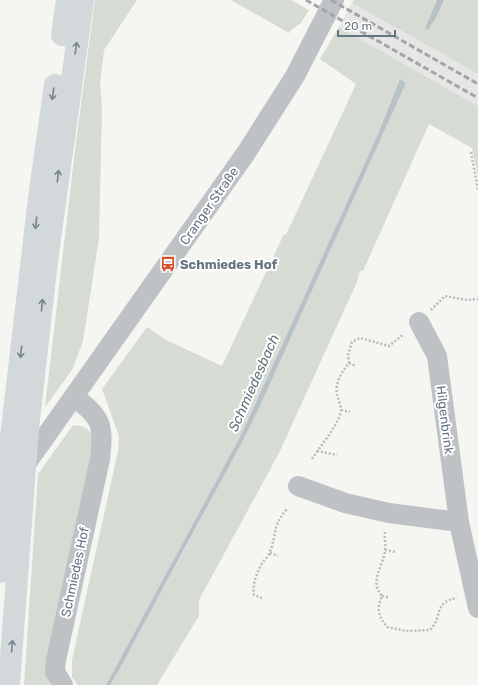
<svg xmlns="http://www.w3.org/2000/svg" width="478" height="685" font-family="Rubik,sans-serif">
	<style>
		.built { fill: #e5e6e5 }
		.green { fill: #d6dbd3 }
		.water { fill: #b7c2c6 }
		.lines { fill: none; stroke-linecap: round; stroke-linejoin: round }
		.path { stroke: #b8bbbd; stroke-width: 2.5; stroke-dasharray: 2 2; stroke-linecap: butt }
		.minor { stroke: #bec2c5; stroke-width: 20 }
		.highway { stroke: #d3d8db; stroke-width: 22 }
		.rail { stroke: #a0a6aa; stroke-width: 3; stroke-dasharray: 6 3; stroke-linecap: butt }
		.oneway { stroke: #76858e }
		.labels { text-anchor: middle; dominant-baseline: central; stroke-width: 4; stroke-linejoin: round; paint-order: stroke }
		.street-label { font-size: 13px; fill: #667680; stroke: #fff }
		.poi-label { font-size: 13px; font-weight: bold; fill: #667680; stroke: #fff; text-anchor: start }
		.water-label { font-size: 14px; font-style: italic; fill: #62777e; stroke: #fff }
	</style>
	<rect width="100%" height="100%" fill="#f5f5f2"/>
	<path class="built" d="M 352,3 L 478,74 L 478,106 L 339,27 Z"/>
	<path class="green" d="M 95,0 L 137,0 L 104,50 L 100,84 L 102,106 L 99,238 L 83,341 L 72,370 L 45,407 L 76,142 Z
		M 231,0 L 291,0 L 309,10 L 301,23 L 291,30 L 289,33 Z
		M 354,0 L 437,0 L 425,28 L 438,14 L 444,0 L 478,0 L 478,74 L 352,3 Z
		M 339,27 L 478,106 L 478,177 L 472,148 L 429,124 L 363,271 L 360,271 L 357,282 L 279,453 L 199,600 L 199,616 L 157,685 L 110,685 L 186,547 L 259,408 L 406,83 L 400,79 L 378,134 L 242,433 L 106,685 L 78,685 L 72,677 L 72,660 L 118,451 L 119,436 L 102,389 L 147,327 L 166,340 L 222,366 L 284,234 L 286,235 L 356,84 L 320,59 Z
		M 73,425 C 87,426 93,431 94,445 L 47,677 L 50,685 L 24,685 L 38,474 Z"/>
	<path class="water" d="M 437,0 L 444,0 L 438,14 L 428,30 L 425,28 Z
		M 400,79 L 406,83 L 259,408 L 241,444 L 120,668 L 110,685 L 106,685 L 242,433 L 378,134 Z"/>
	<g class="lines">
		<path class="path" d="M 471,152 L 478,190
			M 431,310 L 445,296 L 467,300 L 478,299
			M 349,363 L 356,366
			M 341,410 L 350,412
			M 317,451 L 337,455
			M 312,459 C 322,443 335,430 341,412 C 342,406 338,400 337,394 C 335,382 342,372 349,363 L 348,355 L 352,342 L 360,338 L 389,346 L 404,334
			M 385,532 C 384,538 386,545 385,551 C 383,567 369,581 382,596 C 376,609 379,617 387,627 L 407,631 L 430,630 C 443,617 433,602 457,598
			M 385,550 L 395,552
			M 270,553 L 278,556
			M 382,596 L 388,597
			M 262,598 L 254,595 C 252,584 257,572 263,562 C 265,559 269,556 270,552 C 277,533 272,526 287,509"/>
		<path class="minor" d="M 419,322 L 437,356 L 459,522 L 478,608
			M 21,471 L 246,153 L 295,76 L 334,0
			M 298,486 L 345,503 L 389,513 L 459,522
			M 63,685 L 55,672 L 56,660 L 100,459 C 104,426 102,417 74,397"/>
		<path class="highway" d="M 62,35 L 67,0
			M 0,572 L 9,454 L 40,190 L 55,85
			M 9,685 L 28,428 L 47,261 L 83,0"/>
		<path class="rail" d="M 306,0 L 478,98
			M 331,0 L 478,84"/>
	</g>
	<defs><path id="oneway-shaft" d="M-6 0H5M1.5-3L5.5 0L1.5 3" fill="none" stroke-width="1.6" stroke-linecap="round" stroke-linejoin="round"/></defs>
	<g class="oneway">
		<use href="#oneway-shaft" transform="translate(76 48) rotate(-81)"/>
		<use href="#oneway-shaft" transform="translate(53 94) rotate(98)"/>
		<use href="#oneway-shaft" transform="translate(58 176) rotate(-83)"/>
		<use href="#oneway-shaft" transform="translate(36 223) rotate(97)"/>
		<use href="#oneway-shaft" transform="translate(42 305) rotate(-84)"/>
		<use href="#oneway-shaft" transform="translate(21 352) rotate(97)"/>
		<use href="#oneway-shaft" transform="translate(12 646) rotate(-86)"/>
	</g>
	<defs>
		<symbol id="bus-bare" viewBox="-9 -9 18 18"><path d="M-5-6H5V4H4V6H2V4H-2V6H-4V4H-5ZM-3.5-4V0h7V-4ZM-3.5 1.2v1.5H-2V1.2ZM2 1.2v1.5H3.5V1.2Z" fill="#d65130" stroke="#fff" stroke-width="2.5" paint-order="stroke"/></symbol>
	</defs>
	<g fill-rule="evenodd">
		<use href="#bus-bare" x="157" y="253" width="22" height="22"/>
	</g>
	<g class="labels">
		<g class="street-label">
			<text transform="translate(209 206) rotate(-55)">Cranger Straße</text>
			<text transform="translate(445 420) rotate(83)">Hilgenbrink</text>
			<text transform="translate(75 572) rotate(-78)">Schmiedes Hof</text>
		</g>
		<g class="poi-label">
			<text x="180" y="264">Schmiedes Hof</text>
		</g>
		<g class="water-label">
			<text transform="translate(254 383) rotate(-66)">Schmiedesbach</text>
		</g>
	</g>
	<path d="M338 30v6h57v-6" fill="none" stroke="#667680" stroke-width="2"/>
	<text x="344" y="30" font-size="12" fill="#667680" stroke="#ffffff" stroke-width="3" paint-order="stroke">20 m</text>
</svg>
